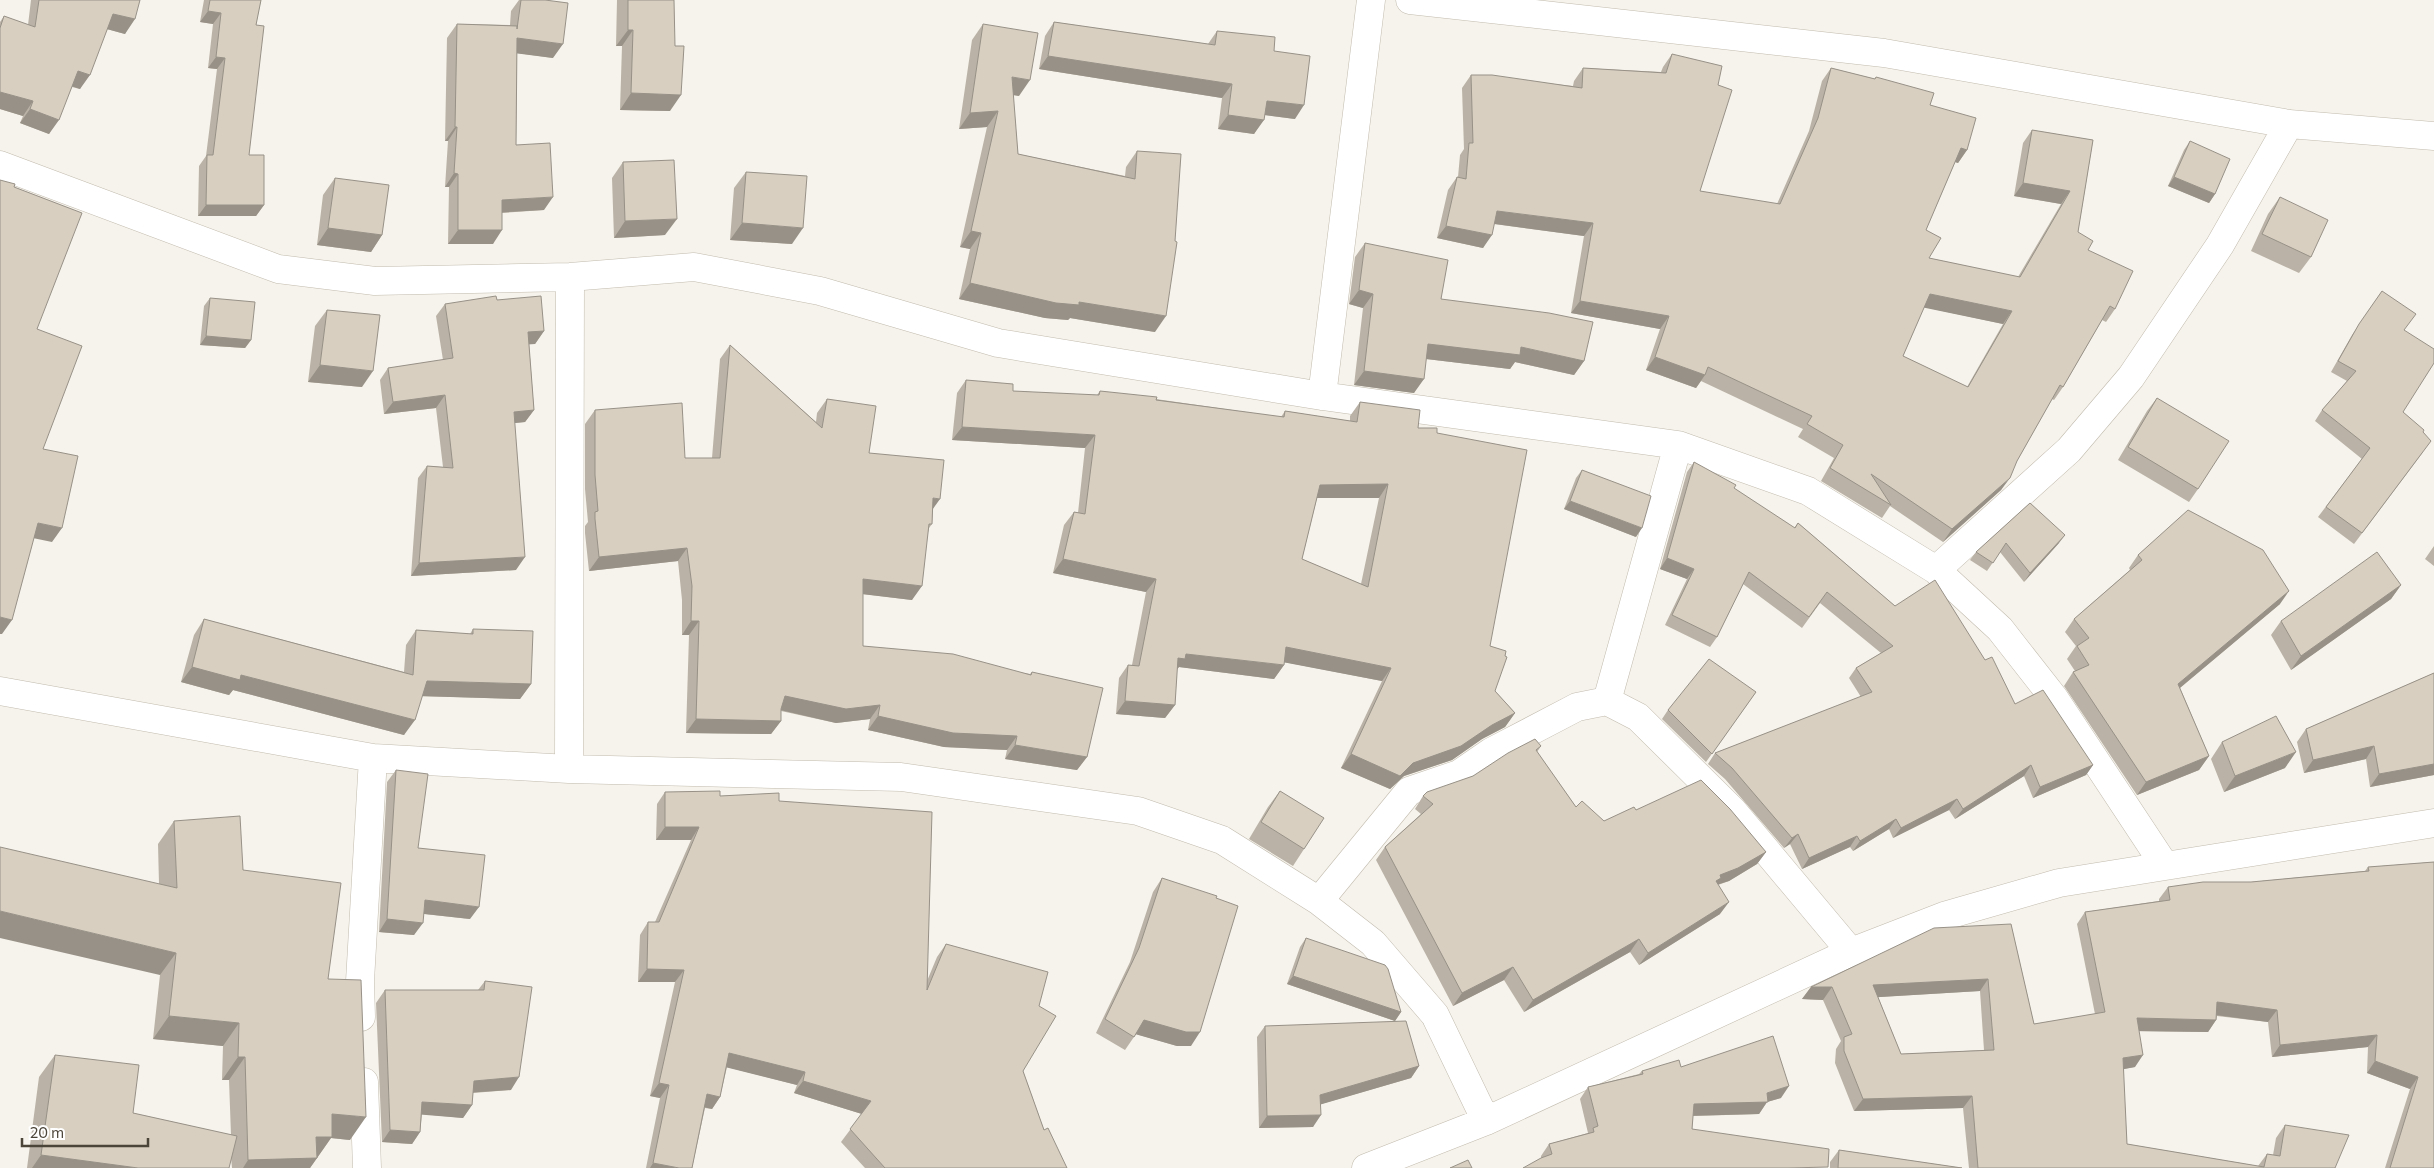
<svg xmlns="http://www.w3.org/2000/svg" width="2434" height="1168" viewBox="0 0 2434 1168" font-family="Commissioner,sans-serif">
<style>
.lines{fill:none;stroke-linecap:round;stroke-linejoin:round}
.minor-casing{stroke:#c2bbae;stroke-width:29}
.minor{stroke:#fff;stroke-width:28}
.wall{fill:#bab2a6;fill-rule:evenodd}
.shaded-wall{fill:#979187}
.building{fill:#d8cfc1;stroke:#979187;fill-rule:evenodd}
</style>
<rect width="100%" height="100%" fill="#f6f3ec"/>
<g class="lines">
<defs>
<path id="minor" d="M 1410,0 L 1884,53 L 2289,124 L 2434,136
M 0,165 L 278,269 L 375,281 L 570,277 L 694,267 L 820,291 L 998,343 L 1322,396 L 1678,445 L 1808,491 L 1936,570 L 2000,629 L 2054,698 L 2165,866
M 1322,396 L 1371,0
M 1936,570 L 2069,450 L 2131,377 L 2220,245 L 2289,124
M 0,691 L 373,758 L 569,769 L 901,777 L 1138,811 L 1222,840 L 1319,901 L 1373,943 L 1435,1015 L 1486,1121
M 1607,701 L 1678,445
M 569,769 L 570,277
M 1319,901 L 1409,791 L 1459,774 L 1491,752 L 1577,707 L 1607,701 L 1638,717 L 1733,811 L 1851,952
M 361,1017 L 360,981 L 373,758
M 364,1082 L 367,1168
M 1366,1168 L 1486,1121 L 1851,952 L 1944,916 L 2059,883 L 2434,823"/>
</defs>
<use href="#minor" class="minor-casing"/>
<use href="#minor" class="minor"/>
</g>
<path class="wall" d="M 31,0 L 140,0 L 125,34 L 107,29 L 80,89 L 72,87 L 49,134 L 20,123 L 23,116 L 0,109 L 0,22 L 4,16 L 28,25 Z
M 204,0 L 261,0 L 256,25 L 249,155 L 264,205 L 256,216 L 198,216 L 199,166 L 206,156 L 217,69 L 208,68 L 213,24 L 200,22 Z
M 519,0 L 545,0 L 553,58 L 517,53 L 516,145 L 544,210 L 502,213 L 493,244 L 448,244 L 449,187 L 445,187 L 448,141 L 445,141 L 447,38 L 457,24 L 510,25 L 511,11 Z
M 617,0 L 674,0 L 670,111 L 620,110 L 622,46 L 616,46 Z
M 1054,22 L 1208,44 L 1217,31 L 1274,51 L 1295,119 L 1265,115 L 1254,134 L 1218,129 L 1222,98 L 1039,69 L 1045,36 Z
M 983,24 L 1019,96 L 1013,95 L 1018,154 L 1125,176 L 1126,167 L 1137,151 L 1155,332 L 1070,318 L 1068,320 L 1045,318 L 959,299 L 970,249 L 960,247 L 987,127 L 959,129 L 972,40 Z
M 1672,54 L 1718,85 L 1700,191 L 1777,204 L 1809,131 L 1822,81 L 1831,68 L 1875,79 L 1876,77 L 1930,105 L 1967,150 L 1958,163 L 1955,162 L 1926,230 L 1929,258 L 2018,277 L 2061,204 L 2014,196 L 2023,143 L 2032,130 L 2093,140 L 2078,232 L 2088,250 L 2115,309 L 2106,322 L 2102,320 L 2063,387 L 2054,400 L 2052,399 L 2017,461 L 2001,490 L 1943,542 L 1890,506 L 1882,518 L 1821,481 L 1834,458 L 1798,437 L 1803,429 L 1701,381 L 1696,388 L 1646,370 L 1660,329 L 1571,313 L 1584,236 L 1494,224 L 1483,248 L 1437,238 L 1448,190 L 1457,177 L 1458,177 L 1460,155 L 1464,149 L 1462,88 L 1471,75 L 1573,86 L 1574,81 L 1583,68 L 1661,72 L 1663,67 ZM 1924,307 L 2003,324 L 1967,387 L 1903,356 Z
M 2190,141 L 2215,194 L 2209,203 L 2168,186 L 2184,150 Z
M 623,162 L 665,235 L 614,238 L 612,178 Z
M 746,172 L 792,244 L 730,240 L 734,188 Z
M 335,178 L 382,235 L 371,252 L 317,245 L 323,195 Z
M 2280,197 L 2311,257 L 2299,273 L 2251,251 L 2268,214 Z
M 1365,243 L 1441,299 L 1584,361 L 1574,375 L 1515,362 L 1510,369 L 1426,359 L 1414,393 L 1354,385 L 1363,308 L 1349,304 L 1355,257 Z
M 2382,291 L 2404,330 L 2403,412 L 2423,432 L 2423,452 L 2354,544 L 2318,517 L 2362,459 L 2315,421 L 2322,410 L 2347,381 L 2331,372 L 2352,335 Z
M 210,298 L 251,340 L 245,348 L 200,345 L 204,306 Z
M 497,300 L 544,331 L 535,344 L 529,344 L 534,410 L 525,422 L 514,423 L 516,570 L 411,576 L 418,478 L 427,466 L 443,467 L 436,408 L 384,414 L 380,380 L 388,368 L 443,360 L 436,316 L 445,304 Z
M 327,310 L 362,387 L 308,382 L 315,326 Z
M 730,345 L 816,422 L 817,413 L 827,399 L 869,453 L 933,509 L 932,524 L 929,528 L 912,600 L 863,594 L 863,646 L 1030,674 L 1032,672 L 1087,757 L 1077,770 L 1005,759 L 1007,750 L 944,747 L 868,730 L 870,719 L 836,723 L 781,711 L 781,721 L 771,734 L 686,733 L 689,635 L 682,635 L 682,600 L 678,561 L 589,571 L 585,533 L 585,526 L 588,522 L 585,489 L 585,424 L 595,410 L 685,458 L 712,458 L 720,359 Z
M 966,380 L 1013,391 L 1097,395 L 1100,391 L 1281,417 L 1285,411 L 1350,421 L 1350,416 L 1360,402 L 1418,428 L 1437,433 L 1490,646 L 1495,691 L 1515,713 L 1505,727 L 1482,739 L 1452,760 L 1404,776 L 1390,789 L 1341,768 L 1382,681 L 1284,662 L 1284,665 L 1274,679 L 1179,667 L 1177,669 L 1175,705 L 1165,718 L 1116,714 L 1119,678 L 1128,665 L 1132,665 L 1146,592 L 1053,573 L 1064,525 L 1074,512 L 1078,513 L 1085,448 L 952,440 L 957,393 ZM 1317,498 L 1379,498 L 1361,584 L 1302,559 Z
M 2157,398 L 2198,489 L 2189,502 L 2118,460 L 2147,411 Z
M 1694,462 L 1794,528 L 1798,523 L 1895,606 L 1985,660 L 2015,704 L 2093,765 L 2086,775 L 2033,798 L 2024,776 L 1955,819 L 1949,810 L 1893,838 L 1889,829 L 1853,851 L 1850,847 L 1802,869 L 1790,844 L 1784,848 L 1725,779 L 1708,764 L 1715,753 L 1861,697 L 1849,678 L 1856,668 L 1881,653 L 1820,603 L 1802,628 L 1743,584 L 1717,637 L 1710,647 L 1665,625 L 1687,579 L 1660,569 L 1687,472 Z
M 1582,470 L 1636,537 L 1564,509 L 1576,478 Z
M 2030,503 L 2059,543 L 2024,582 L 2000,552 L 1987,571 L 1970,560 L 1976,552 Z
M 2434,546 L 2434,566 L 2425,559 Z
M 2138,555 L 2280,604 L 2180,688 L 2209,756 L 2199,770 L 2137,795 L 2064,686 L 2073,672 L 2075,671 L 2067,659 L 2076,646 L 2065,632 L 2074,619 L 2130,570 L 2129,568 Z
M 2401,585 L 2391,599 L 2291,670 L 2271,635 L 2281,621 Z
M 204,619 L 404,672 L 406,645 L 416,630 L 470,634 L 473,629 L 531,684 L 520,699 L 422,696 L 404,735 L 233,690 L 229,695 L 181,682 L 194,635 Z
M 2434,673 L 2434,775 L 2370,787 L 2366,759 L 2304,773 L 2297,742 L 2306,729 Z
M 1756,692 L 1706,762 L 1662,719 L 1668,710 Z
M 2222,742 L 2285,768 L 2224,792 L 2211,759 Z
M 1541,746 L 1537,752 L 1576,807 L 1604,821 L 1636,810 L 1766,852 L 1757,864 L 1729,881 L 1718,885 L 1720,914 L 1639,965 L 1630,952 L 1524,1012 L 1504,980 L 1453,1006 L 1376,860 L 1385,847 L 1421,814 L 1415,809 L 1423,796 L 1473,776 Z
M 396,770 L 418,848 L 470,919 L 424,914 L 414,935 L 379,932 L 387,782 Z
M 1280,791 L 1304,849 L 1293,866 L 1249,839 L 1268,807 Z
M 665,792 L 779,801 L 927,981 L 937,957 L 946,944 L 1039,1006 L 1023,1071 L 1044,1130 L 1067,1168 L 865,1168 L 841,1142 L 862,1114 L 794,1093 L 797,1085 L 727,1067 L 720,1097 L 712,1109 L 705,1108 L 692,1168 L 646,1168 L 660,1098 L 650,1096 L 675,982 L 638,982 L 640,935 L 648,922 L 655,922 L 691,840 L 656,840 L 657,804 Z
M 174,821 L 243,870 L 328,979 L 350,1140 L 331,1138 L 310,1168 L 232,1168 L 231,1157 L 229,1168 L 27,1168 L 39,1077 L 55,1055 L 133,1113 L 231,1135 L 229,1080 L 222,1080 L 223,1046 L 153,1039 L 160,975 L 159,884 L 158,844 Z
M 2434,862 L 2434,1168 L 2385,1168 L 2410,1089 L 2367,1073 L 2368,1047 L 2272,1057 L 2268,1022 L 2217,1016 L 2216,1020 L 2208,1032 L 2139,1031 L 2135,1067 L 2123,1069 L 2127,1144 L 2258,1166 L 2267,1154 L 2273,1155 L 2276,1138 L 2285,1125 L 2335,1168 L 1969,1168 L 1963,1108 L 1854,1111 L 1835,1063 L 1836,1049 L 1841,1041 L 1823,1000 L 1802,999 L 1811,987 L 2011,924 L 2034,1024 L 2095,1014 L 2077,924 L 2085,912 L 2159,901 L 2159,899 L 2168,887 L 2251,882 L 2365,871 L 2368,867 ZM 1980,991 L 1984,1050 L 1901,1054 L 1878,997 Z
M 1162,878 L 1191,1046 L 1177,1046 L 1136,1034 L 1125,1050 L 1096,1033 L 1130,962 L 1153,892 Z
M 1306,938 L 1401,1012 L 1395,1021 L 1287,984 L 1300,947 Z
M 485,981 L 511,1090 L 473,1093 L 472,1105 L 463,1118 L 422,1114 L 420,1132 L 412,1144 L 382,1142 L 376,1003 L 385,990 L 478,990 Z
M 1265,1026 L 1419,1066 L 1411,1078 L 1321,1104 L 1313,1127 L 1259,1128 L 1257,1037 Z
M 1681,1067 L 1781,1098 L 1767,1102 L 1759,1114 L 1693,1116 L 1692,1129 L 1541,1158 L 1541,1156 L 1549,1144 L 1588,1133 L 1580,1099 L 1588,1087 L 1639,1074 L 1642,1071 Z
M 1839,1150 L 1962,1168 L 1830,1168 L 1830,1162 Z"/>
<path class="shaded-wall" d="M 208,11 L 221,13 L 213,24 L 200,22 Z
M 113,14 L 135,19 L 125,34 L 103,28 Z
M 628,30 L 633,30 L 622,46 L 616,46 Z
M 517,38 L 563,44 L 553,58 L 507,52 Z
M 1048,56 L 1232,84 L 1222,98 L 1039,69 Z
M 216,57 L 225,58 L 217,69 L 208,68 Z
M 78,71 L 90,75 L 80,89 L 68,85 Z
M 1012,77 L 1030,80 L 1019,96 L 1000,93 Z
M 0,92 L 33,101 L 23,116 L 0,109 Z
M 631,93 L 681,95 L 670,111 L 620,110 Z
M 1267,101 L 1304,105 L 1295,119 L 1257,114 Z
M 30,109 L 59,120 L 49,134 L 20,123 Z
M 998,111 L 987,127 L 959,129 L 970,113 Z
M 1228,115 L 1264,120 L 1254,134 L 1218,129 Z
M 455,127 L 457,127 L 448,141 L 445,141 Z
M 1961,148 L 1967,150 L 1958,163 L 1952,161 Z
M 454,173 L 458,174 L 449,187 L 445,187 Z
M 2174,177 L 2215,194 L 2209,203 L 2168,186 Z
M 2023,183 L 2070,191 L 2061,204 L 2014,196 Z
M 553,197 L 544,210 L 493,213 L 502,200 Z
M 206,205 L 264,205 L 256,216 L 198,216 Z
M 1497,211 L 1593,223 L 1584,236 L 1488,223 Z
M 677,219 L 665,235 L 614,238 L 625,221 Z
M 742,223 L 803,228 L 792,244 L 730,240 Z
M 1446,226 L 1492,235 L 1483,248 L 1437,238 Z
M 328,228 L 382,235 L 371,252 L 317,245 Z
M 458,230 L 502,230 L 493,244 L 448,244 Z
M 971,231 L 981,233 L 970,249 L 960,247 Z
M 970,283 L 1079,302 L 1166,316 L 1155,332 L 1070,318 L 1068,320 L 1045,318 L 959,299 Z
M 1359,290 L 1373,294 L 1363,308 L 1349,304 Z
M 1930,294 L 2012,311 L 2003,324 L 1921,307 Z
M 1580,301 L 1669,316 L 1660,329 L 1571,313 Z
M 544,331 L 535,344 L 520,345 L 528,332 Z
M 206,336 L 251,340 L 245,348 L 200,345 Z
M 1428,344 L 1521,347 L 1584,361 L 1574,375 L 1515,362 L 1510,369 L 1418,358 Z
M 1655,357 L 1705,375 L 1696,388 L 1646,370 Z
M 320,365 L 373,371 L 362,387 L 308,382 Z
M 1364,371 L 1424,379 L 1414,393 L 1354,385 Z
M 445,395 L 436,408 L 384,414 L 393,402 Z
M 534,410 L 525,422 L 505,424 L 514,412 Z
M 962,427 L 1095,435 L 1085,448 L 952,440 Z
M 2010,478 L 2001,490 L 1943,542 L 1952,529 Z
M 1388,484 L 1379,498 L 1311,498 L 1320,485 Z
M 933,498 L 940,499 L 930,513 Z
M 1570,501 L 1642,528 L 1636,537 L 1564,509 Z
M 38,523 L 62,528 L 52,542 L 28,537 Z
M 2065,535 L 2059,543 L 2024,582 L 2030,573 Z
M 687,548 L 678,561 L 589,571 L 599,557 Z
M 525,557 L 516,570 L 411,576 L 419,563 Z
M 1667,558 L 1694,569 L 1687,579 L 1660,569 Z
M 1063,559 L 1156,579 L 1146,592 L 1053,573 Z
M 863,579 L 922,586 L 912,600 L 853,593 Z
M 2401,585 L 2391,599 L 2291,670 L 2301,656 Z
M 2289,591 L 2280,604 L 2169,697 L 2178,684 Z
M 0,617 L 12,620 L 2,634 L 0,634 Z
M 691,621 L 699,621 L 689,635 L 682,635 Z
M 1286,647 L 1391,668 L 1382,681 L 1277,661 Z
M 1186,654 L 1284,665 L 1274,679 L 1179,667 L 1175,672 L 1178,658 Z
M 192,667 L 241,675 L 415,720 L 404,735 L 233,690 L 229,695 L 181,682 Z
M 427,681 L 531,684 L 520,699 L 416,696 Z
M 785,696 L 880,705 L 870,719 L 836,723 L 776,709 Z
M 1125,701 L 1175,705 L 1165,718 L 1116,714 Z
M 1515,713 L 1505,727 L 1482,739 L 1452,760 L 1404,776 L 1390,789 L 1341,768 L 1351,754 L 1413,763 L 1492,725 Z
M 878,716 L 1017,736 L 1007,750 L 944,747 L 868,730 Z
M 696,719 L 781,721 L 771,734 L 686,733 Z
M 1015,745 L 1087,757 L 1077,770 L 1005,759 Z
M 2374,746 L 2366,759 L 2304,773 L 2313,760 Z
M 2296,752 L 2285,768 L 2224,792 L 2235,776 Z
M 2209,756 L 2199,770 L 2137,795 L 2146,782 Z
M 2434,764 L 2434,775 L 2370,787 L 2379,774 Z
M 2031,765 L 2024,776 L 1955,819 L 1963,809 Z
M 2093,765 L 2086,775 L 2033,798 L 2040,787 Z
M 1957,799 L 1949,810 L 1893,838 L 1901,828 Z
M 1896,819 L 1889,829 L 1853,851 L 1860,841 Z
M 665,827 L 699,827 L 691,840 L 656,840 Z
M 1798,834 L 1790,844 L 1784,848 L 1792,838 Z
M 1857,836 L 1850,847 L 1802,869 L 1809,858 Z
M 1766,852 L 1757,864 L 1729,881 L 1716,885 L 1707,894 L 1720,875 Z
M 425,900 L 479,907 L 470,919 L 416,913 Z
M 1729,902 L 1720,914 L 1639,965 L 1648,953 Z
M 0,911 L 176,953 L 160,975 L 0,938 Z
M 387,919 L 423,923 L 414,935 L 379,932 Z
M 1639,939 L 1630,952 L 1524,1012 L 1533,1000 Z
M 1513,967 L 1504,980 L 1453,1006 L 1462,993 Z
M 647,969 L 684,970 L 675,982 L 638,982 Z
M 1293,976 L 1401,1012 L 1395,1021 L 1287,984 Z
M 1988,979 L 1980,991 L 1864,998 L 1873,985 Z
M 1811,987 L 1832,987 L 1823,1000 L 1802,999 Z
M 2217,1002 L 2277,1010 L 2268,1022 L 2208,1014 Z
M 169,1016 L 239,1023 L 223,1046 L 153,1039 Z
M 2137,1018 L 2216,1020 L 2208,1032 L 2128,1031 Z
M 1144,1020 L 1200,1032 L 1191,1046 L 1177,1046 L 1135,1034 Z
M 2377,1035 L 2368,1047 L 2272,1057 L 2280,1045 Z
M 729,1053 L 805,1072 L 797,1085 L 721,1066 Z
M 2143,1055 L 2135,1067 L 2114,1071 L 2123,1058 Z
M 238,1057 L 245,1057 L 229,1080 L 222,1080 Z
M 2375,1061 L 2418,1077 L 2410,1089 L 2367,1073 Z
M 1419,1066 L 1411,1078 L 1312,1107 L 1320,1095 Z
M 519,1077 L 511,1090 L 465,1093 L 474,1081 Z
M 803,1081 L 871,1101 L 862,1114 L 794,1093 Z
M 659,1083 L 669,1085 L 660,1098 L 650,1096 Z
M 1789,1086 L 1781,1098 L 1767,1102 L 1759,1114 L 1685,1116 L 1694,1104 L 1767,1093 Z
M 707,1094 L 720,1097 L 712,1109 L 699,1106 Z
M 1972,1096 L 1963,1108 L 1854,1111 L 1863,1099 Z
M 422,1102 L 472,1105 L 463,1118 L 414,1114 Z
M 332,1114 L 366,1117 L 350,1140 L 331,1138 L 310,1168 L 243,1168 L 248,1160 Z
M 1321,1115 L 1313,1127 L 1259,1128 L 1267,1116 Z
M 390,1130 L 420,1132 L 412,1144 L 382,1142 Z
M 41,1155 L 132,1167 L 138,1168 L 32,1168 Z
M 653,1163 L 679,1168 L 650,1168 Z"/>
<path class="building" d="M 39,0 L 140,0 L 135,19 L 113,14 L 90,75 L 78,71 L 59,120 L 30,109 L 33,101 L 0,92 L 0,28 L 4,16 L 35,27 Z
M 210,0 L 261,0 L 256,25 L 264,26 L 249,155 L 264,155 L 264,205 L 206,205 L 207,155 L 213,155 L 225,58 L 216,57 L 221,13 L 208,11 Z
M 521,0 L 545,0 L 568,3 L 563,44 L 517,38 L 516,145 L 550,143 L 553,197 L 502,200 L 502,230 L 458,230 L 458,174 L 454,173 L 457,127 L 455,127 L 457,24 L 517,26 L 517,29 Z
M 628,0 L 674,0 L 675,46 L 684,46 L 681,95 L 631,93 L 633,30 L 628,30 Z
M 1054,22 L 1215,45 L 1217,31 L 1275,37 L 1274,51 L 1310,56 L 1304,105 L 1267,101 L 1264,120 L 1228,115 L 1232,84 L 1048,56 Z
M 983,24 L 1038,33 L 1030,80 L 1012,77 L 1018,154 L 1135,179 L 1137,151 L 1181,154 L 1175,241 L 1177,242 L 1166,316 L 1079,302 L 1079,305 L 1056,303 L 970,283 L 981,233 L 971,231 L 998,111 L 970,113 Z
M 1672,54 L 1722,66 L 1718,85 L 1732,90 L 1700,191 L 1780,204 L 1818,118 L 1831,68 L 1875,79 L 1876,77 L 1934,93 L 1930,105 L 1976,118 L 1967,150 L 1961,148 L 1926,230 L 1941,238 L 1929,258 L 2020,277 L 2070,191 L 2023,183 L 2032,130 L 2093,140 L 2078,232 L 2093,241 L 2088,250 L 2133,271 L 2115,309 L 2110,306 L 2063,387 L 2060,385 L 2017,461 L 2010,478 L 1952,529 L 1871,474 L 1891,505 L 1830,468 L 1843,445 L 1807,424 L 1812,416 L 1708,367 L 1705,375 L 1655,357 L 1669,316 L 1580,301 L 1593,223 L 1497,211 L 1492,235 L 1446,226 L 1457,177 L 1466,179 L 1469,143 L 1473,143 L 1471,75 L 1492,75 L 1582,88 L 1583,68 L 1666,73 ZM 1930,294 L 2012,311 L 1968,387 L 1903,356 Z
M 2190,141 L 2230,159 L 2215,194 L 2174,177 Z
M 674,160 L 677,219 L 625,221 L 623,162 Z
M 746,172 L 807,176 L 803,228 L 742,223 Z
M 335,178 L 389,185 L 382,235 L 328,228 Z
M 0,180 L 15,184 L 14,187 L 82,213 L 37,329 L 82,346 L 43,449 L 78,456 L 62,528 L 38,523 L 12,620 L 0,617 Z
M 2280,197 L 2328,220 L 2311,257 L 2262,234 Z
M 1365,243 L 1448,260 L 1441,299 L 1549,313 L 1593,322 L 1584,361 L 1521,347 L 1520,355 L 1428,344 L 1424,379 L 1364,371 L 1373,294 L 1359,290 Z
M 2382,291 L 2416,314 L 2404,330 L 2434,349 L 2434,363 L 2403,412 L 2424,430 L 2423,432 L 2431,441 L 2362,533 L 2326,507 L 2370,448 L 2322,410 L 2356,371 L 2338,361 L 2359,324 Z
M 496,296 L 497,300 L 541,296 L 544,331 L 528,332 L 534,410 L 514,412 L 525,557 L 419,563 L 427,466 L 453,468 L 445,395 L 393,402 L 388,368 L 453,358 L 445,304 Z
M 210,298 L 255,302 L 251,340 L 206,336 Z
M 327,310 L 380,315 L 373,371 L 320,365 Z
M 730,345 L 822,428 L 827,399 L 876,406 L 869,453 L 944,460 L 940,499 L 933,498 L 932,524 L 929,524 L 922,586 L 863,579 L 863,646 L 953,654 L 1031,675 L 1032,672 L 1103,688 L 1087,757 L 1015,745 L 1017,736 L 953,733 L 878,716 L 880,705 L 846,709 L 785,696 L 781,709 L 781,721 L 696,719 L 699,621 L 691,621 L 692,586 L 687,548 L 599,557 L 595,519 L 595,512 L 598,511 L 595,475 L 595,410 L 682,403 L 685,458 L 720,458 Z
M 966,380 L 1013,384 L 1013,391 L 1099,395 L 1100,391 L 1157,397 L 1156,400 L 1284,417 L 1285,411 L 1357,422 L 1360,402 L 1420,410 L 1418,428 L 1437,428 L 1437,433 L 1527,450 L 1490,646 L 1506,651 L 1505,656 L 1507,657 L 1495,691 L 1515,713 L 1492,725 L 1461,746 L 1413,763 L 1400,776 L 1351,754 L 1391,668 L 1286,647 L 1284,665 L 1186,654 L 1185,659 L 1178,658 L 1175,705 L 1125,701 L 1128,665 L 1139,666 L 1156,579 L 1063,559 L 1074,512 L 1085,514 L 1095,435 L 962,427 ZM 1388,484 L 1368,587 L 1302,559 L 1320,485 Z
M 2157,398 L 2229,441 L 2198,489 L 2128,447 Z
M 1694,462 L 1736,485 L 1734,488 L 1795,528 L 1798,523 L 1895,606 L 1935,580 L 1985,660 L 1992,657 L 2015,704 L 2043,690 L 2093,765 L 2040,787 L 2031,765 L 1963,809 L 1957,799 L 1901,828 L 1896,819 L 1860,841 L 1857,836 L 1809,858 L 1798,834 L 1792,838 L 1732,768 L 1715,753 L 1872,692 L 1856,668 L 1893,646 L 1827,592 L 1809,617 L 1749,572 L 1717,637 L 1672,615 L 1694,569 L 1667,558 Z
M 1582,470 L 1651,496 L 1642,528 L 1570,501 Z
M 2030,503 L 2065,535 L 2030,573 L 2006,543 L 1993,563 L 1976,552 Z
M 2188,510 L 2263,550 L 2289,591 L 2178,684 L 2209,756 L 2146,782 L 2073,672 L 2089,665 L 2077,646 L 2089,638 L 2074,619 L 2142,560 L 2138,555 Z
M 2377,552 L 2401,585 L 2301,656 L 2281,621 Z
M 204,619 L 413,675 L 416,630 L 473,634 L 473,629 L 533,631 L 531,684 L 427,681 L 415,720 L 241,675 L 240,680 L 192,667 Z
M 1709,659 L 1756,692 L 1712,754 L 1668,710 Z
M 2434,673 L 2434,764 L 2379,774 L 2374,746 L 2313,760 L 2306,729 Z
M 2276,716 L 2296,752 L 2235,776 L 2222,742 Z
M 1535,739 L 1541,746 L 1536,750 L 1576,807 L 1582,801 L 1604,821 L 1634,807 L 1636,810 L 1701,780 L 1730,809 L 1766,852 L 1738,868 L 1720,875 L 1721,878 L 1716,881 L 1729,902 L 1648,953 L 1639,939 L 1533,1000 L 1513,967 L 1462,993 L 1385,847 L 1433,804 L 1423,796 L 1427,792 L 1473,776 L 1508,753 Z
M 396,770 L 428,774 L 418,848 L 485,855 L 479,907 L 425,900 L 423,923 L 387,919 Z
M 720,791 L 720,796 L 779,793 L 779,801 L 932,812 L 927,990 L 946,944 L 1048,972 L 1039,1006 L 1056,1016 L 1023,1071 L 1044,1130 L 1048,1128 L 1067,1168 L 885,1168 L 850,1129 L 871,1101 L 803,1081 L 805,1072 L 729,1053 L 720,1097 L 707,1094 L 692,1168 L 679,1168 L 653,1163 L 669,1085 L 659,1083 L 684,970 L 647,969 L 648,922 L 659,922 L 699,827 L 665,827 L 665,792 Z
M 1280,791 L 1324,818 L 1304,849 L 1261,822 Z
M 240,816 L 243,870 L 341,883 L 328,979 L 361,980 L 366,1117 L 332,1114 L 332,1137 L 316,1137 L 317,1158 L 248,1160 L 245,1057 L 238,1057 L 239,1023 L 169,1016 L 176,953 L 0,911 L 0,847 L 177,888 L 174,821 Z
M 2434,862 L 2434,1168 L 2390,1168 L 2418,1077 L 2375,1061 L 2377,1035 L 2280,1045 L 2277,1010 L 2217,1002 L 2216,1020 L 2137,1018 L 2143,1055 L 2123,1058 L 2127,1144 L 2264,1167 L 2267,1154 L 2280,1156 L 2285,1125 L 2349,1135 L 2335,1168 L 1978,1168 L 1972,1096 L 1863,1099 L 1844,1051 L 1844,1037 L 1852,1034 L 1832,987 L 1811,987 L 1934,928 L 2011,924 L 2034,1024 L 2105,1012 L 2085,912 L 2170,900 L 2168,887 L 2203,882 L 2251,882 L 2369,871 L 2368,867 ZM 1988,979 L 1994,1050 L 1901,1054 L 1873,985 Z
M 1162,878 L 1217,896 L 1216,898 L 1238,906 L 1200,1032 L 1186,1032 L 1144,1020 L 1134,1037 L 1105,1019 L 1139,948 Z
M 1306,938 L 1385,965 L 1388,969 L 1401,1012 L 1293,976 Z
M 485,981 L 532,987 L 519,1077 L 474,1081 L 472,1105 L 422,1102 L 420,1132 L 390,1130 L 385,990 L 484,990 Z
M 1406,1021 L 1419,1066 L 1320,1095 L 1321,1115 L 1267,1116 L 1265,1026 Z
M 1773,1036 L 1789,1086 L 1767,1093 L 1768,1102 L 1694,1104 L 1692,1129 L 1829,1149 L 1828,1167 L 1788,1168 L 1523,1168 L 1541,1158 L 1552,1154 L 1549,1144 L 1594,1132 L 1593,1128 L 1598,1126 L 1588,1087 L 1643,1074 L 1642,1071 L 1679,1060 L 1681,1067 Z
M 55,1055 L 139,1065 L 133,1113 L 237,1136 L 229,1168 L 138,1168 L 41,1155 Z
M 1839,1150 L 1962,1168 L 1838,1168 Z
M 1468,1160 L 1472,1168 L 1450,1168 Z"/>
<path d="M22 1138v8h126v-8" fill="none" stroke="#4b4439" stroke-width="2.5"/>
<text x="30" y="1138" font-size="15" fill="#4b4439" stroke="#ffffff" stroke-width="4" paint-order="stroke">20 m</text>
</svg>
